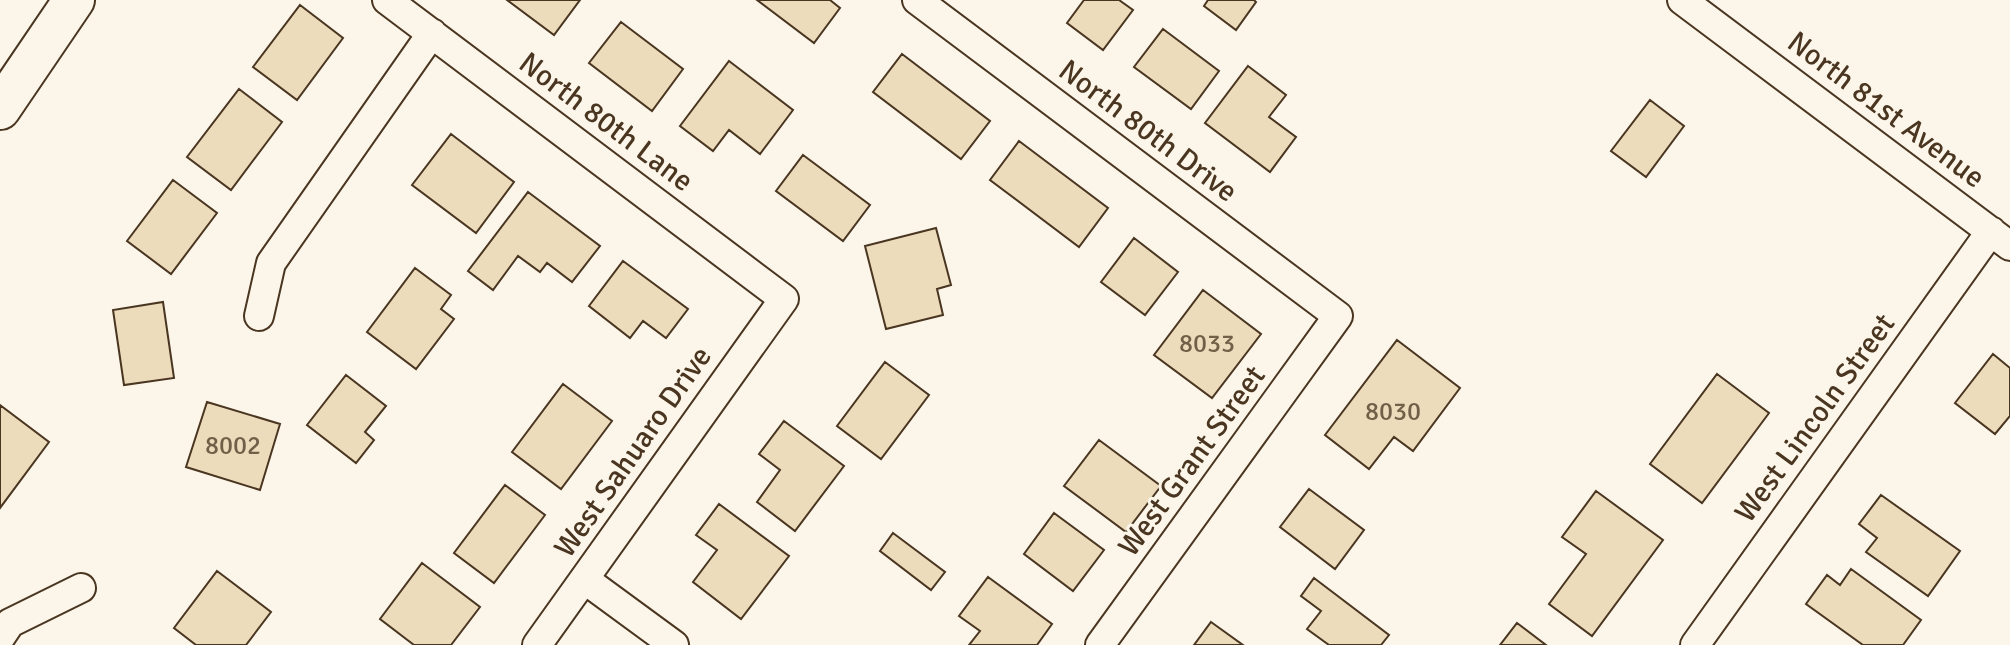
<svg xmlns="http://www.w3.org/2000/svg" width="2010" height="645" viewBox="0 0 2010 645" font-family="Signika,sans-serif">
<style>
.building{fill:#ecdcbc;stroke:#4a3520;stroke-width:2}
.lines{fill:none;stroke-linecap:round;stroke-linejoin:round}
.minor-casing{stroke:#4a3520;stroke-width:32}
.secondary-casing{stroke:#4a3520;stroke-width:44}
.minor{stroke:#fbf6e9;stroke-width:28}
.secondary{stroke:#fbf6e9;stroke-width:40}
.labels{text-anchor:middle;dominant-baseline:central;stroke-width:6;stroke-linejoin:round;paint-order:stroke}
.number-label{font-size:26px;fill:#725f47}
.street-label{font-size:30px;fill:#4a3520;stroke:#fbf6e9}
</style>
<rect width="100%" height="100%" fill="#fbf6e9"/>
<path class="building" d="M 507,0 L 580,0 L 554,35 Z
M 757,0 L 830,0 L 840,8 L 814,43 Z
M 1084,0 L 1119,0 L 1133,10 L 1103,50 L 1067,23 Z
M 1208,0 L 1254,0 L 1256,2 L 1236,30 L 1204,6 Z
M 300,5 L 343,38 L 297,100 L 253,67 Z
M 621,22 L 683,69 L 652,111 L 589,63 Z
M 1163,29 L 1219,71 L 1191,109 L 1134,67 Z
M 902,54 L 990,121 L 961,159 L 873,92 Z
M 729,61 L 793,110 L 760,154 L 729,130 L 713,151 L 680,126 Z
M 1248,66 L 1286,95 L 1269,117 L 1296,137 L 1270,172 L 1205,123 Z
M 239,89 L 282,122 L 231,190 L 187,157 Z
M 1650,100 L 1684,126 L 1646,177 L 1611,151 Z
M 451,134 L 514,182 L 476,233 L 412,185 Z
M 1019,141 L 1108,208 L 1079,247 L 990,180 Z
M 803,155 L 870,205 L 843,241 L 776,191 Z
M 173,180 L 217,213 L 171,274 L 127,241 Z
M 528,192 L 600,246 L 572,282 L 547,263 L 540,272 L 518,256 L 493,290 L 468,271 Z
M 936,228 L 951,285 L 937,289 L 943,315 L 886,329 L 865,246 Z
M 1134,238 L 1178,272 L 1145,315 L 1101,282 Z
M 623,261 L 688,309 L 666,338 L 643,321 L 630,338 L 589,306 Z
M 415,268 L 451,295 L 441,309 L 454,319 L 416,369 L 367,332 Z
M 1203,290 L 1261,334 L 1212,398 L 1154,355 Z
M 163,302 L 174,378 L 124,385 L 113,310 Z
M 1397,340 L 1460,388 L 1413,451 L 1394,437 L 1369,469 L 1325,435 Z
M 1993,354 L 2010,368 L 2010,416 L 1995,434 L 1955,403 Z
M 885,362 L 929,395 L 881,459 L 837,426 Z
M 1717,374 L 1769,413 L 1702,503 L 1650,464 Z
M 346,375 L 386,406 L 365,432 L 374,440 L 356,463 L 307,425 Z
M 563,384 L 612,421 L 561,489 L 512,452 Z
M 207,402 L 280,424 L 260,490 L 186,467 Z
M 0,405 L 49,442 L 0,508 Z
M 784,421 L 844,466 L 795,531 L 757,502 L 780,470 L 759,454 Z
M 1099,440 L 1161,486 L 1126,532 L 1064,486 Z
M 505,485 L 545,515 L 494,583 L 454,553 Z
M 1309,489 L 1364,530 L 1335,569 L 1280,527 Z
M 1596,491 L 1663,540 L 1592,636 L 1549,604 L 1586,554 L 1562,537 Z
M 1881,495 L 1960,551 L 1928,596 L 1866,552 L 1877,538 L 1859,524 Z
M 719,504 L 789,556 L 741,619 L 693,582 L 717,550 L 696,535 Z
M 1054,513 L 1104,550 L 1073,591 L 1024,554 Z
M 893,533 L 945,572 L 931,590 L 880,551 Z
M 422,563 L 480,607 L 451,645 L 414,645 L 380,619 Z
M 1851,569 L 1921,620 L 1903,645 L 1863,645 L 1806,604 L 1827,575 L 1840,585 Z
M 217,571 L 271,612 L 246,645 L 196,645 L 174,628 Z
M 988,577 L 1052,624 L 1037,645 L 969,645 L 980,631 L 959,616 Z
M 1314,578 L 1389,635 L 1381,645 L 1329,645 L 1307,629 L 1321,611 L 1301,596 Z
M 1211,622 L 1243,645 L 1194,645 Z
M 1517,623 L 1546,645 L 1500,645 Z"/>
<g class="lines">
<defs>
<path id="minor" d="M 387,0 L 784,299 L 537,645
M 917,0 L 1338,316 L 1100,645
M 1682,0 L 2010,246
M 259,316 L 271,263 L 432,33
M 584,579 L 674,645
M 0,638 L 10,623 L 81,588
M 1695,645 L 1991,231"/>
<path id="secondary" d="M 0,109 L 74,0"/>
</defs>
<use href="#minor" class="minor-casing"/>
<use href="#secondary" class="secondary-casing"/>
<use href="#minor" class="minor"/>
<use href="#secondary" class="secondary"/>
</g>
<g class="labels">
<g class="number-label">
<text x="1207" y="344">8033</text>
<text x="1393" y="412">8030</text>
<text x="233" y="446">8002</text>
</g>
<g class="street-label">
<text transform="translate(1886 110) rotate(37)">North 81st Avenue</text>
<text transform="translate(606 122) rotate(37)">North 80th Lane</text>
<text transform="translate(1148 131) rotate(37)">North 80th Drive</text>
<text transform="translate(1815 418) rotate(-54)">West Lincoln Street</text>
<text transform="translate(633 452) rotate(-55)">West Sahuaro Drive</text>
<text transform="translate(1192 461) rotate(-54)">West Grant Street</text>
</g>
</g>
</svg>
